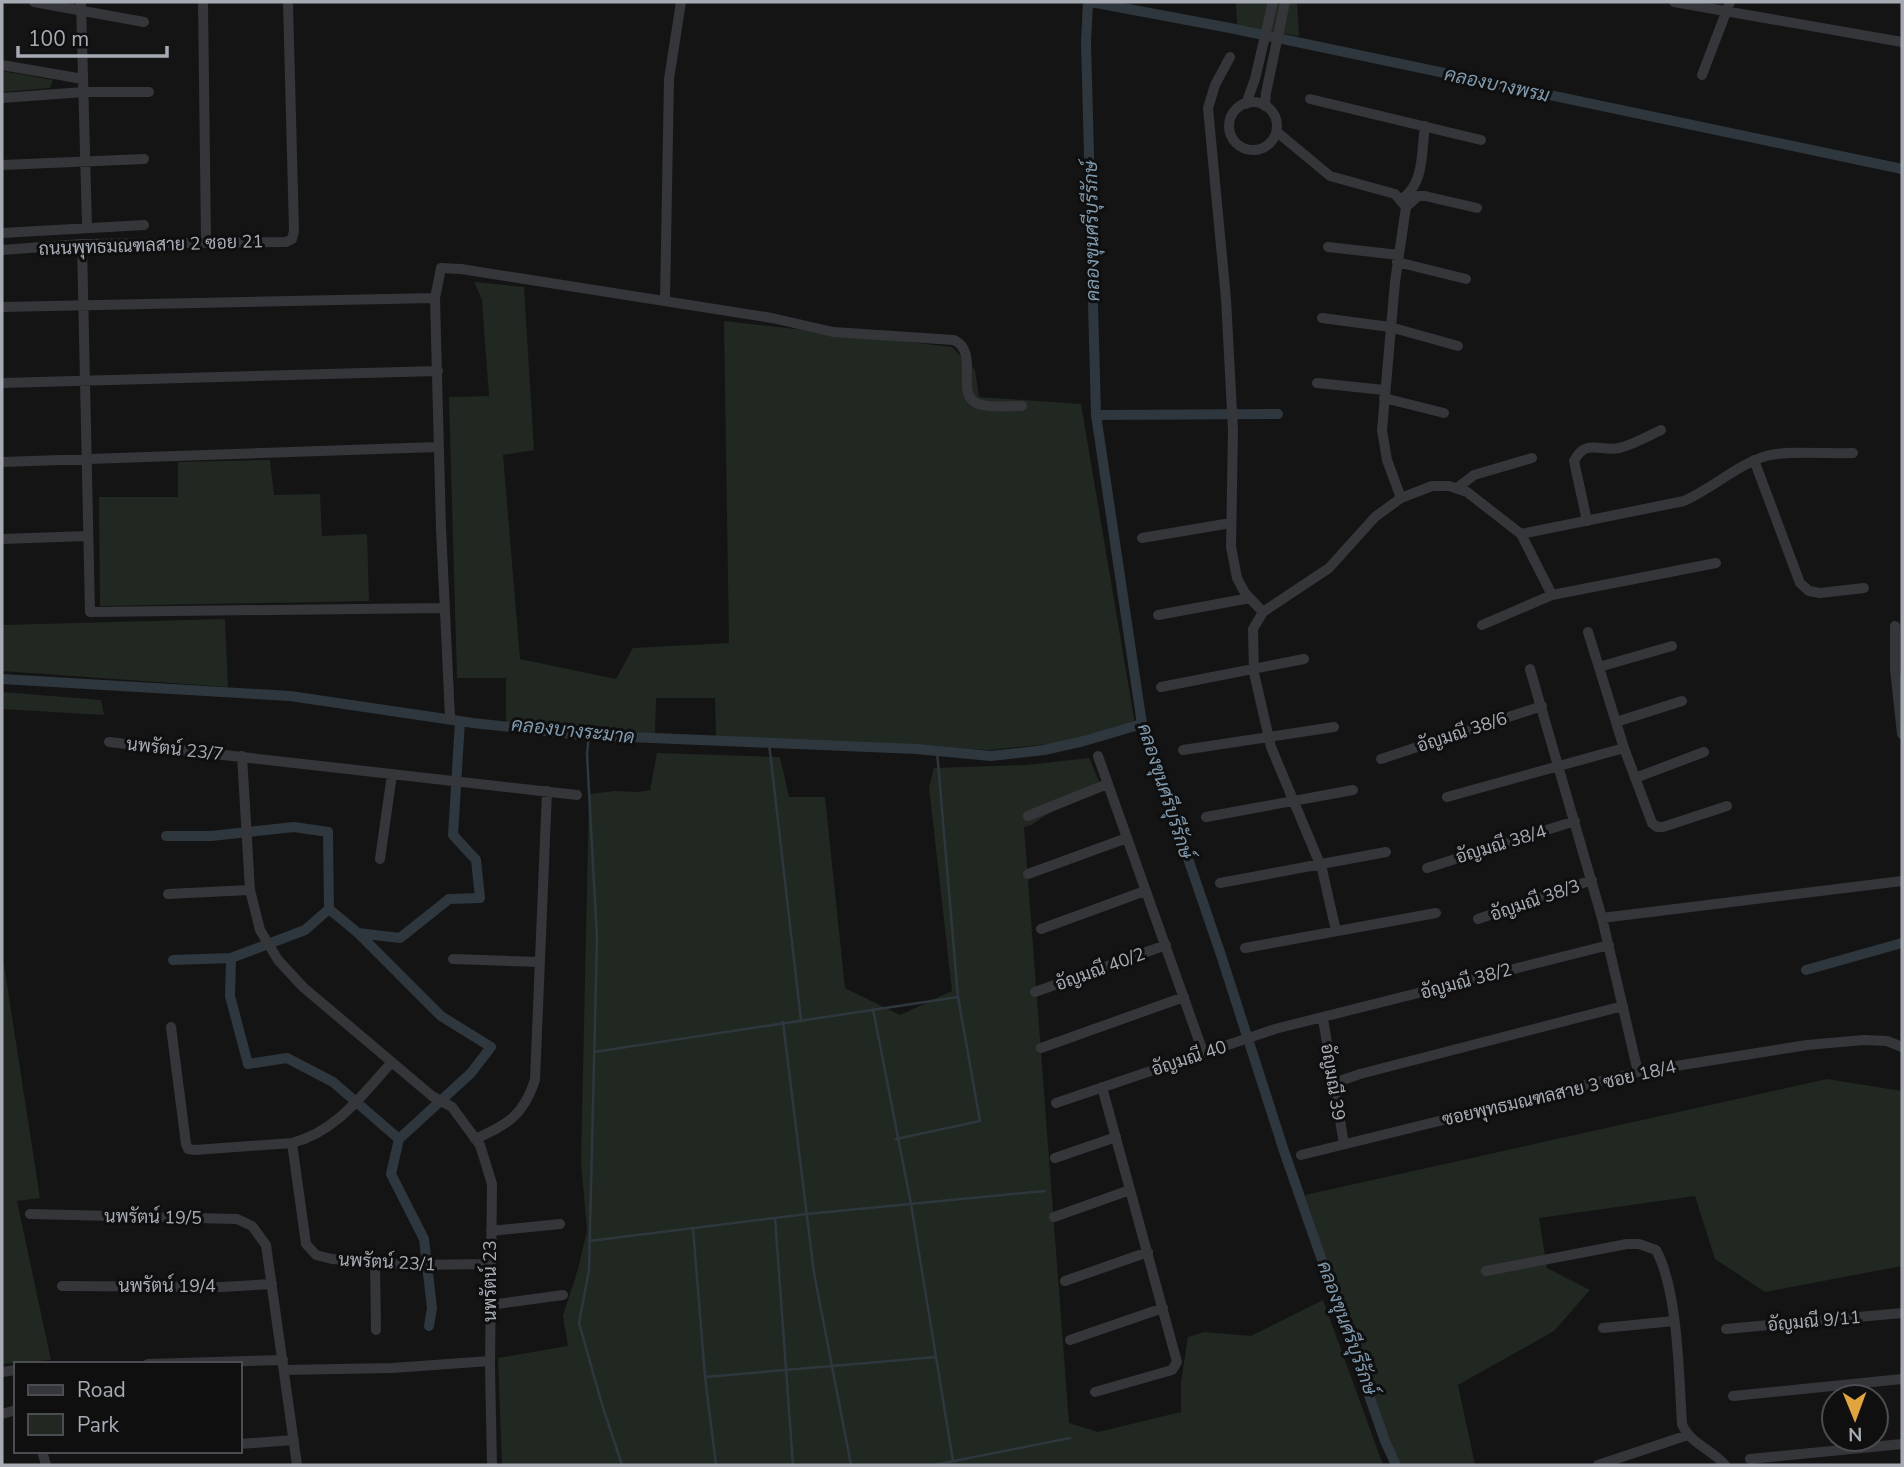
<svg xmlns="http://www.w3.org/2000/svg" width="1904" height="1467" viewBox="0 0 1904 1467" font-family="'Nunito Sans',Sarabun,sans-serif">
<style>
.green{fill:#202821}
.lines{fill:none;stroke-linecap:round;stroke-linejoin:round}
.stream{stroke:#2e373d;stroke-width:2.5}
.canal{stroke:#2e373d;stroke-width:10}
.minor{stroke:#35363a;stroke-width:10}
.labels{text-anchor:middle;dominant-baseline:central;stroke-width:6;stroke-linejoin:round;paint-order:stroke}
.street-label{font-size:18px;fill:#a6abb4;stroke:#0f0f10}
.water-label{font-size:19px;font-style:italic;fill:#809aad;stroke:#0f0f10}
</style>
<rect width="100%" height="100%" fill="#141415"/>
<path class="green" d="M 1236,2 L 1297,2 L 1299,36 L 1237,26 Z
M 2,71 L 53,80 L 50,88 L 2,92 Z
M 474,282 L 524,287 L 534,450 L 503,455 L 520,659 L 616,679 L 633,648 L 729,643 L 724,321 L 952,347 L 975,370 L 979,397 L 1081,404 L 1136,730 L 1058,743 L 990,750 L 716,737 L 715,698 L 656,698 L 655,734 L 506,723 L 506,678 L 457,678 L 449,397 L 489,396 L 482,300 Z
M 270,460 L 274,495 L 320,494 L 322,536 L 367,534 L 369,601 L 100,606 L 99,497 L 178,497 L 178,462 Z
M 225,619 L 228,687 L 2,671 L 2,625 Z
M 2,692 L 101,700 L 104,715 L 2,709 Z
M 657,753 L 780,757 L 789,797 L 825,797 L 845,988 L 900,1015 L 952,991 L 929,787 L 934,768 L 1026,765 L 1089,758 L 1099,781 L 1031,825 L 1024,827 L 1069,1423 L 1098,1432 L 1181,1412 L 1181,1382 L 1188,1337 L 1204,1332 L 1251,1336 L 1323,1300 L 1383,1465 L 502,1465 L 498,1358 L 568,1346 L 563,1316 L 578,1269 L 587,1231 L 581,1163 L 589,794 L 615,791 L 639,792 L 650,790 Z
M 2,952 L 40,1198 L 17,1201 L 51,1360 L 2,1364 Z
M 1827,1079 L 1902,1091 L 1902,1266 L 1765,1292 L 1715,1259 L 1695,1196 L 1539,1218 L 1547,1268 L 1590,1290 L 1554,1331 L 1458,1385 L 1475,1465 L 1396,1465 L 1305,1195 Z"/>
<g class="lines">
<path class="stream" d="M 589,735 L 587,754 L 597,938 L 589,1270 L 579,1323 L 603,1408 L 622,1465
M 769,743 L 801,1020
M 873,1009 L 911,1204 L 953,1461
M 783,1022 L 814,1273 L 851,1465
M 594,1052 L 958,997
M 896,1139 L 980,1121 L 958,997 L 937,751
M 775,1218 L 793,1465
M 693,1228 L 705,1377 L 936,1357
M 589,1241 L 807,1214 L 1045,1191
M 705,1377 L 716,1465
M 934,1465 L 1070,1438"/>
<path class="canal" d="M 1088,2 L 1086,43 L 1096,415 L 1142,724 L 1221,955 L 1284,1151 L 1385,1441 L 1396,1465
M 1091,2 L 1230,28 L 1902,169
M 1096,415 L 1278,414
M 2,679 L 290,696 L 473,723 L 582,735 L 916,749 L 991,756 L 1044,750 L 1084,741 L 1142,724
M 166,836 L 211,836 L 294,827 L 328,832 L 329,909 L 358,933 L 400,938 L 449,899 L 480,898 L 476,860 L 453,835 L 460,721
M 358,933 L 441,1016 L 491,1047 L 471,1073 L 399,1139 L 391,1174 L 424,1239 L 432,1308 L 429,1326
M 231,958 L 305,930 L 329,909
M 173,960 L 231,958 L 230,996 L 248,1064 L 287,1058 L 333,1082 L 399,1139
M 1806,970 L 1902,943"/>
<path class="minor" d="M 34,2 L 144,22
M 81,2 L 87,227
M 203,2 L 206,241
M 1674,2 L 1902,42
M 1230,57 L 1215,85 L 1208,108 L 1226,299 L 1233,430 L 1231,547 L 1237,578 L 1245,593 L 1263,612
M 2,65 L 83,79
M 1702,75 L 1730,2
M 2,98 L 84,92 L 149,92
M 1310,99 L 1481,140
M1229 126a24 24 0 1 1 48 0a24 24 0 1 1-48 0Z
M 1246,104 L 1255,79 L 1273,2
M 1265,106 L 1266,93 L 1285,2
M 1277,132 L 1330,176 L 1395,194 L 1406,207 L 1395,282 L 1382,430 L 1387,460 L 1401,498
M 2,165 L 144,159
M 1402,199 C 1425,182 1421,153 1425,126
M 1406,207 L 1418,196 L 1425,196 L 1477,208
M 2,233 L 144,225
M 82,244 L 90,612 L 444,608
M 1328,247 L 1399,255
M 2,250 L 82,244 L 286,242 L 292,239 L 294,231 L 288,2
M 1397,262 L 1466,279
M 435,298 L 441,528 L 450,717
M 665,301 L 669,79 L 681,2
M 2,307 L 435,298 L 441,268 L 461,269 L 772,318 L 833,332 L 954,340 C 982,353 951,399 982,405 C 994,408 1010,406 1022,406
M 1322,318 L 1390,327 L 1458,346
M 2,383 L 438,371
M 1317,383 L 1384,390
M 1384,398 L 1444,413
M 1754,460 L 1800,583 L 1809,591 L 1820,593 L 1864,588
M 2,462 L 438,447
M 1457,488 L 1474,475 L 1532,458
M 1587,521 L 1574,461 C 1586,438 1600,452 1619,448 C 1633,445 1648,436 1661,430
M 1521,534 L 1684,501 C 1713,488 1737,465 1766,456 C 1784,450 1832,454 1853,453
M 1142,538 L 1231,523
M 2,539 L 88,536
M 1158,615 L 1250,598
M 1482,625 L 1552,595 L 1716,563
M 1895,626 L 1895,669 L 1902,734
M 1588,632 L 1624,748 L 1652,823 L 1657,827 L 1663,827 L 1727,806
M 1599,667 L 1672,646
M 1530,669 L 1602,918 L 1638,1072
M 1161,687 L 1304,659
M 1616,722 L 1682,701
M 109,742 L 577,795
M 1183,750 L 1334,727
M 242,756 L 250,890 L 260,930 L 278,960 L 303,987 L 432,1096 L 452,1107 L 480,1145 L 492,1184 L 490,1368 L 492,1465
M 1098,756 L 1203,1052
M 1381,759 L 1542,706
M 1635,778 L 1704,752
M 1447,797 L 1624,748
M 1028,816 L 1107,784
M 1206,817 L 1353,790
M 380,859 L 392,774
M 1427,868 L 1575,821
M 1028,874 L 1127,838
M 1220,883 L 1386,852
M 168,894 L 250,890
M 1602,918 L 1902,881
M 1478,919 L 1592,880
M 1041,929 L 1145,891
M 1336,931 L 1322,869 L 1271,747 L 1254,673 L 1253,629 L 1263,612 L 1329,568 L 1375,517 L 1401,498 L 1432,486 L 1449,486 L 1467,492 L 1521,534 L 1552,595
M 1245,948 L 1436,913
M 453,959 L 540,962
M 1035,992 L 1166,945
M 1323,1019 L 1344,1144
M 171,1027 L 186,1144 L 188,1149 L 195,1150 L 292,1143 C 337,1131 362,1095 392,1062
M 1041,1048 L 1184,997
M 1334,1083 L 1360,1074 L 1623,1006
M 1056,1103 L 1275,1029 L 1609,945
M 475,1139 C 508,1124 523,1116 535,1080 L 547,791
M 292,1143 L 306,1244 L 316,1255 L 332,1259 L 413,1265 L 490,1264
M 1301,1155 L 1638,1072 L 1807,1045 L 1864,1040 L 1887,1041 L 1902,1047
M 1055,1158 L 1116,1137
M 30,1214 L 237,1219 L 252,1226 L 266,1245 L 297,1465
M 1054,1217 L 1130,1190
M 491,1231 L 560,1224
M 375,1262 L 376,1330
M 1486,1271 L 1627,1244 L 1639,1244 L 1656,1250 C 1678,1290 1679,1376 1682,1424 C 1690,1444 1712,1449 1725,1465
M 1065,1281 L 1148,1252
M 62,1286 L 222,1287 L 272,1284
M 490,1305 L 563,1295
M 1603,1328 L 1674,1321
M 1726,1329 L 1902,1313
M 1070,1340 L 1163,1308
M 148,1364 L 283,1360
M 284,1370 L 392,1368 L 490,1361
M 2,1372 L 16,1370
M 1095,1392 L 1172,1370 L 1177,1362 L 1102,1087
M 1733,1396 L 1902,1379
M 2,1414 L 16,1410
M 240,1444 L 294,1440
M 42,1451 L 46,1465
M 1750,1459 L 1902,1444
M 1598,1465 L 1688,1435"/>
</g>
<g class="labels">
<g class="street-label">
<text transform="translate(151 245) rotate(-2)">ถนนพุทธมณฑลสาย 2 ซอย 21</text>
<text transform="translate(1462 732) rotate(-18)">อัญมณี 38/6</text>
<text transform="translate(175 749) rotate(6)">นพรัตน์ 23/7</text>
<text transform="translate(1501 844) rotate(-17)">อัญมณี 38/4</text>
<text transform="translate(1535 900) rotate(-19)">อัญมณี 38/3</text>
<text transform="translate(1100 969) rotate(-20)">อัญมณี 40/2</text>
<text transform="translate(1466 981) rotate(-15)">อัญมณี 38/2</text>
<text transform="translate(1189 1058) rotate(-18)">อัญมณี 40</text>
<text transform="translate(1333 1082) rotate(81)">อัญมณี 39</text>
<text transform="translate(1559 1093) rotate(-13)">ซอยพุทธมณฑลสาย 3 ซอย 18/4</text>
<text transform="translate(153 1217) rotate(1)">นพรัตน์ 19/5</text>
<text transform="translate(387 1262) rotate(3)">นพรัตน์ 23/1</text>
<text transform="translate(490 1281) rotate(-90)">นพรัตน์ 23</text>
<text x="167" y="1286">นพรัตน์ 19/4</text>
<text transform="translate(1814 1321) rotate(-5)">อัญมณี 9/11</text>
</g>
<g class="water-label">
<text transform="translate(1497 85) rotate(12)">คลองบางพรม</text>
<text transform="translate(1092 231) rotate(-91)">คลองขุนศรีบุรีรักษ์</text>
<text transform="translate(573 731) rotate(6)">คลองบางระมาด</text>
<text transform="translate(1165 791) rotate(72)">คลองขุนศรีบุรีรักษ์</text>
<text transform="translate(1347 1328) rotate(70)">คลองขุนศรีบุรีรักษ์</text>
</g>
</g>
<rect width="1904" height="1467" fill="none" stroke="#a6abb4" stroke-width="7"/>
<rect x="14" y="1362" width="228" height="91" fill="#0f0f10" stroke="#4b4d52" stroke-width="2"/>
<rect x="28" y="1385" width="35" height="10" fill="#35363a" stroke="#4b4d52" stroke-width="2"/>
<text x="77" y="1397" font-size="21" fill="#a6abb4">Road</text>
<rect x="28" y="1414" width="35" height="21" fill="#202821" stroke="#4b4d52" stroke-width="2"/>
<text x="77" y="1432" font-size="21" fill="#a6abb4">Park</text>
<g transform="translate(1855 1418) rotate(179)"><circle r="33" fill="#0f0f10" stroke="#4b4d52" stroke-width="2"/>
<path d="M0-5L12 26L0 18L-12 26Z" fill="#e2a43f"/>
<text y="-10" font-size="19" font-weight="bold" text-anchor="middle" fill="#a6abb4">N</text>
</g>
<path d="M18 46v10h149v-10" fill="none" stroke="#a6abb4" stroke-width="3.5"/>
<text x="28" y="46" font-size="21" fill="#a6abb4" stroke="#0f0f10" stroke-width="5" paint-order="stroke">100 m</text>
</svg>
